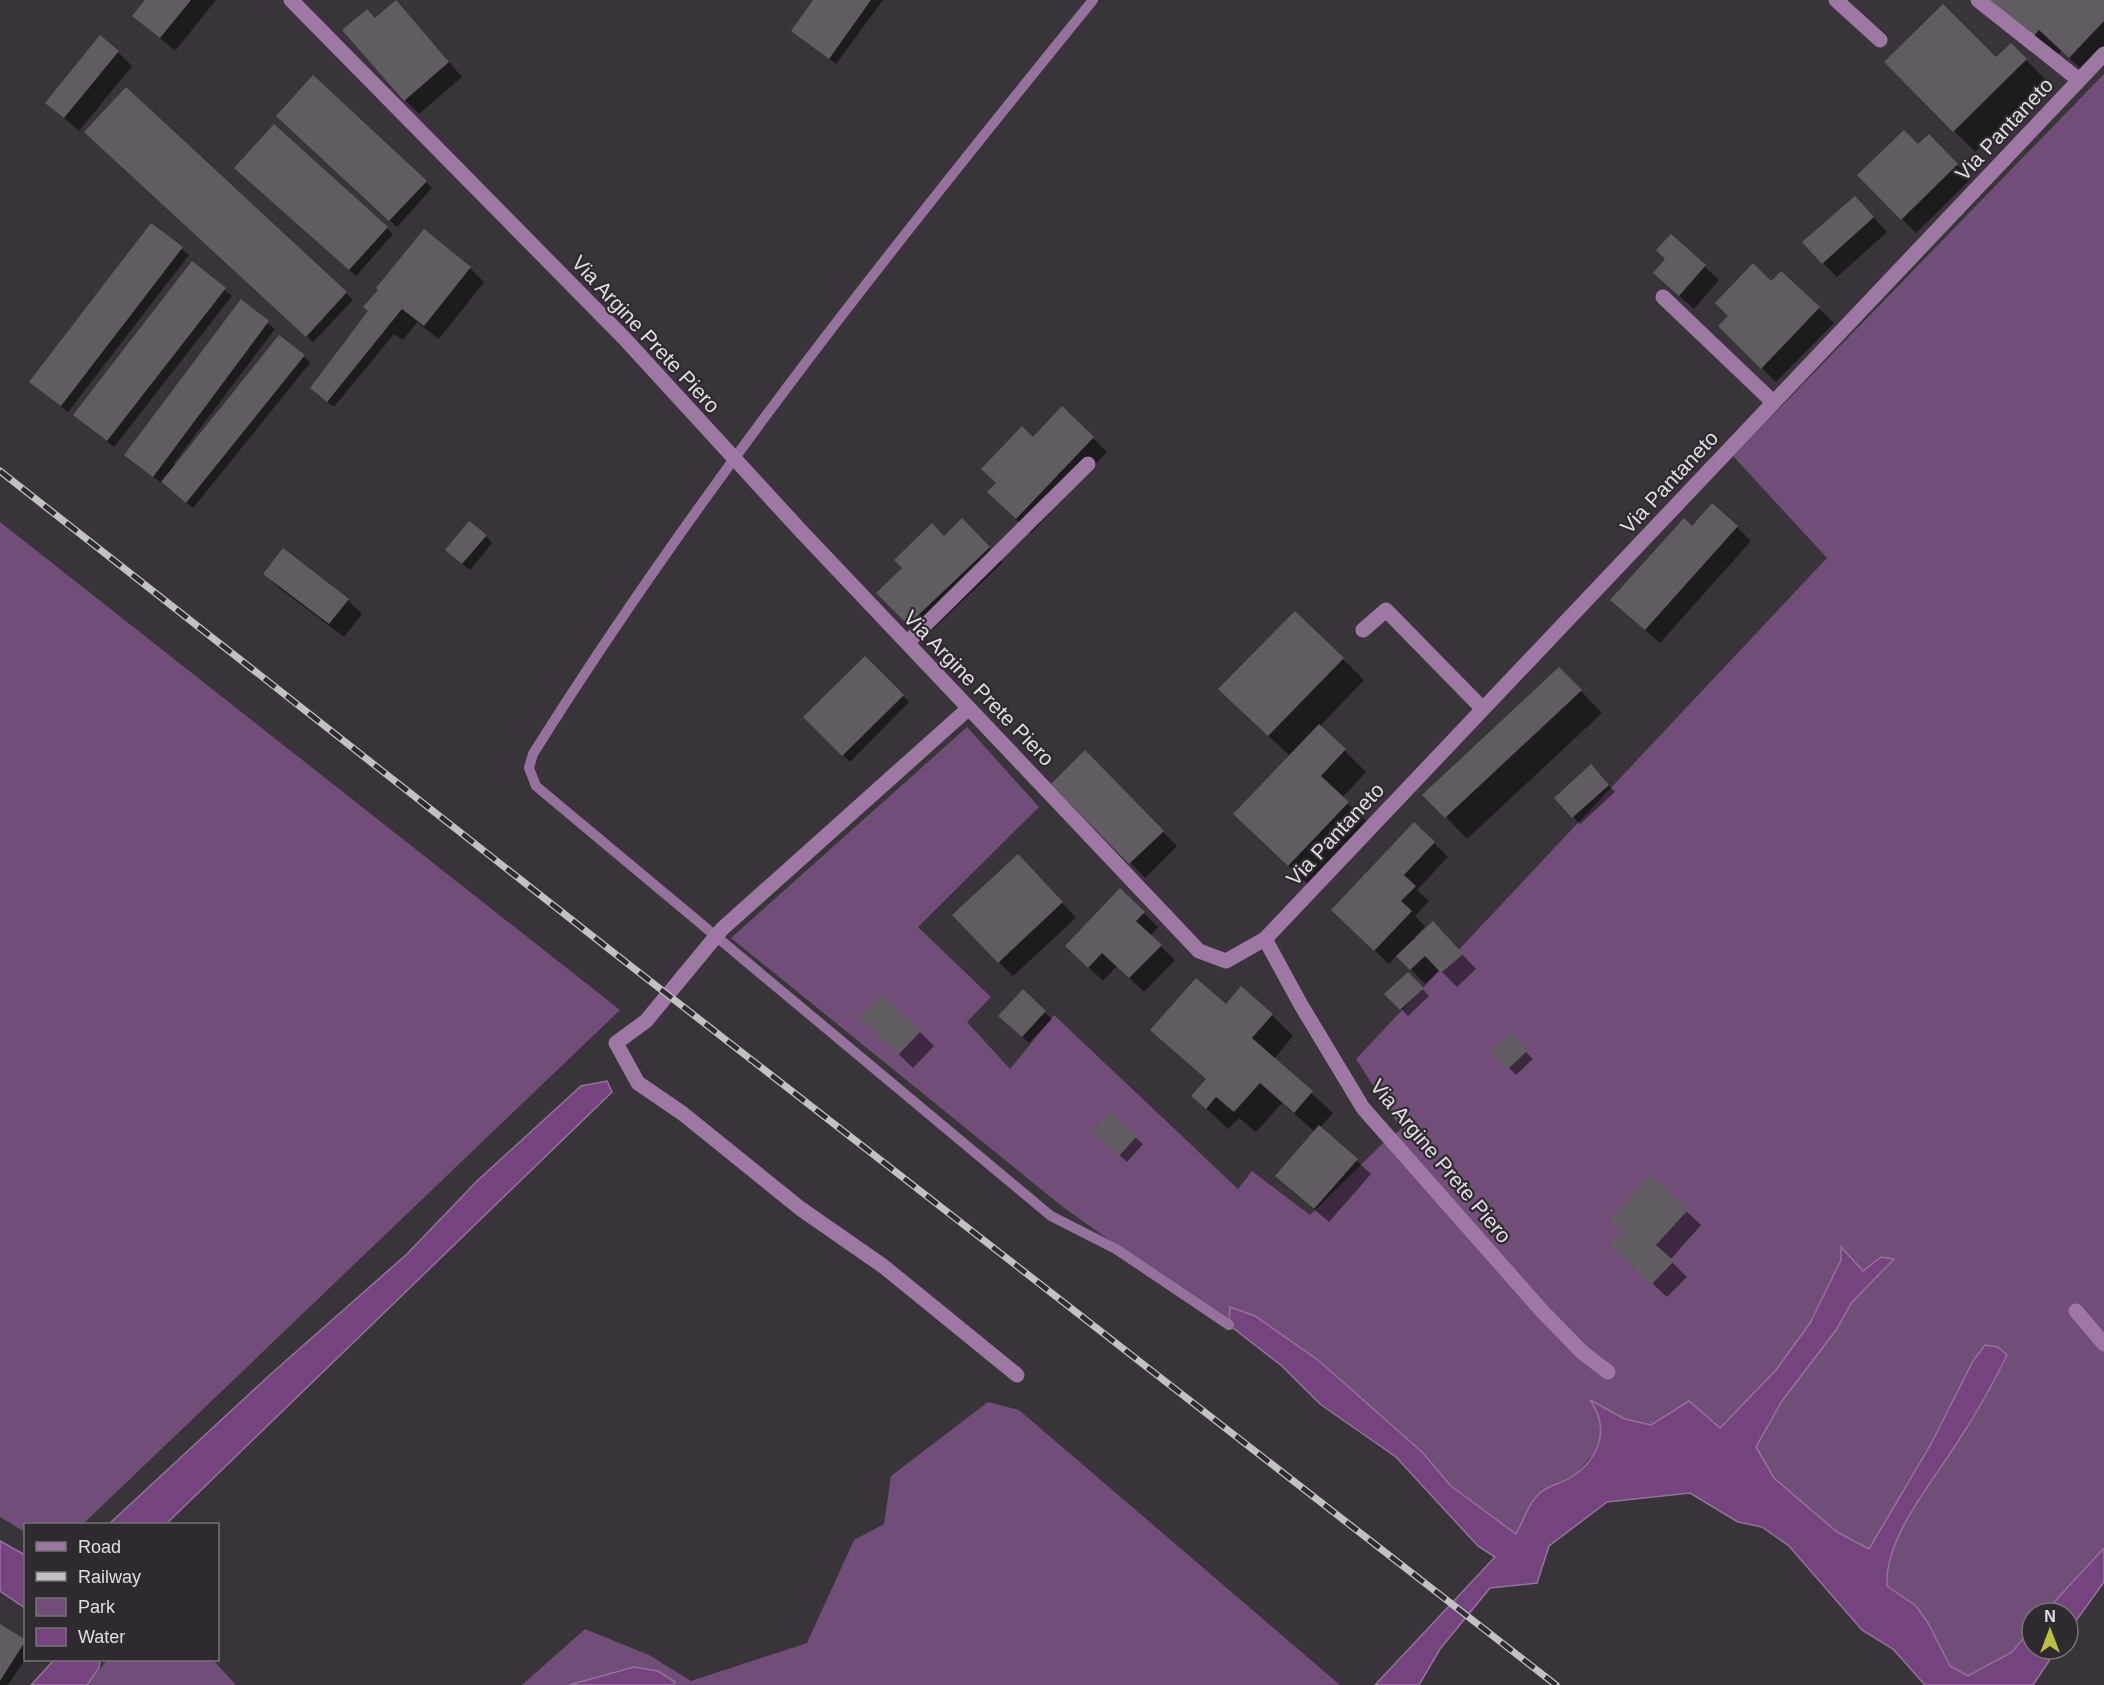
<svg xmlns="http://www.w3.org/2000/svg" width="2104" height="1685" viewBox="0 0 2104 1685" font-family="Arial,sans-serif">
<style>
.green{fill:#714e77}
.water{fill:#75447e;stroke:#95729c;stroke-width:1.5}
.shadow{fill:#0007}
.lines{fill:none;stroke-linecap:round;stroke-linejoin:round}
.stream{stroke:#95729c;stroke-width:10}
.building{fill:#615c62}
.minor{stroke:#9c78a3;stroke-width:15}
.rail-casing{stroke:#c4c1c5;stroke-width:7}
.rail{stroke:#2e2a2f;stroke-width:4.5;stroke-dasharray:14;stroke-linecap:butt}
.labels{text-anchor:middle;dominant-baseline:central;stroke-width:4.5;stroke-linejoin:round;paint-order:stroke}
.street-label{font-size:21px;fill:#e1dee2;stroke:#2e2a2f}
</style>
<rect width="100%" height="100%" fill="#383439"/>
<path class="green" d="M 2104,74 L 2104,1550 L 2044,1613 L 2032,1613 L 2032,1628 L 2012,1652 L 1969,1676 L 1950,1667 L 1928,1623 L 1916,1607 L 1887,1586 C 1884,1538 1932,1483 1957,1444 C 1976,1415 1992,1386 2007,1355 L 1931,1444 L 1869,1549 L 1837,1532 L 1773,1478 L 1756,1447 L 1782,1401 L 1836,1330 L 1852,1302 L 1893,1259 L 1881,1257 L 1863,1271 L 1841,1248 L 1841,1260 L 1810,1323 L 1776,1370 L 1719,1428 L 1689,1401 L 1651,1425 L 1625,1419 L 1591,1401 L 1598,1412 L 1602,1431 L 1599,1447 L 1574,1476 L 1537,1495 L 1516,1534 L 1451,1486 L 1422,1452 L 1318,1360 L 1255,1316 L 1230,1308 L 1229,1325 L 1063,1207 L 731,938 L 967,727 L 1039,807 L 918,927 L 991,997 L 967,1022 L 1010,1069 L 1054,1015 L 1238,1189 L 1252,1171 L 1310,1215 L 1381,1145 L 1401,1129 L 1356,1059 L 1827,558 L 1733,456 Z
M 0,522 L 620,1010 L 83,1524 L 26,1524 L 25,1532 L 0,1517 Z
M 988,1402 L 1019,1410 L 1340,1685 L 522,1685 L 585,1629 L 649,1655 L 691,1681 L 807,1643 L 854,1540 L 884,1524 L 891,1476 Z
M 107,1660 L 213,1660 L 236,1685 L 87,1685 Z"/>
<path class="water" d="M 607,1081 L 612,1092 L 166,1524 L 109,1524 L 272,1373 L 407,1254 L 477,1181 L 581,1086 Z
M 1841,1247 L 1863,1271 L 1881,1257 L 1894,1259 L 1852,1302 L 1836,1330 L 1782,1401 L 1756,1447 L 1774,1478 L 1837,1532 L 1869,1549 L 1931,1444 L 1973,1361 L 1985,1345 L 1998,1347 L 2007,1355 C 1992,1386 1976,1414 1957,1443 C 1932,1483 1884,1538 1887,1586 L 1916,1606 L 1928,1623 L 1950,1666 L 1968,1676 L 2012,1652 L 2032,1628 L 2032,1649 L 2057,1649 L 2033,1685 L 1925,1685 L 1893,1649 L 1862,1630 L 1789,1546 L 1762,1527 L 1738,1522 L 1690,1493 L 1607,1502 L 1549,1546 L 1537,1583 L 1490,1588 L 1440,1649 L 1419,1685 L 1375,1685 L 1495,1557 L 1478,1546 L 1396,1457 L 1320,1404 L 1282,1366 L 1229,1325 L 1230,1307 L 1255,1316 L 1318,1360 L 1422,1452 L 1451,1486 L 1516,1534 C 1523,1522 1527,1507 1536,1497 C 1544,1486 1562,1484 1573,1476 C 1600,1457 1610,1428 1590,1400 L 1625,1419 L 1651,1425 L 1689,1401 L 1720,1428 L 1776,1370 L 1810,1323 L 1841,1260 Z
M 0,1541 L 25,1555 L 25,1608 L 0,1591 Z
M 2104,1548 L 2104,1582 L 2068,1632 L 2068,1613 L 2044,1613 Z
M 54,1660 L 100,1660 L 99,1668 L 87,1685 L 31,1685 Z
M 634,1667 L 658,1671 L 675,1682 L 673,1685 L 569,1685 Z"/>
<path class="shadow" d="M 147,0 L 216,0 L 175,51 L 134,16 Z
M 815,0 L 883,0 L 836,64 L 793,31 Z
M 1992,0 L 2104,0 L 2104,65 L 2091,78 L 2062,51 L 2052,61 Z
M 410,17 L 462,77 L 419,114 L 405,100 L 375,20 Z
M 2011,45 L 2047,81 L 1975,152 L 1886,62 L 1996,59 Z
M 118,52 L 132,66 L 79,131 L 47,103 Z
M 284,122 L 426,182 L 432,188 L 397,227 Z
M 1929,136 L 1971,179 L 1916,233 L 1859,175 L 1918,146 Z
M 93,139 L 346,293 L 353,300 L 313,342 Z
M 243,174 L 387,228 L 393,234 L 356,276 Z
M 1869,212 L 1887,232 L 1837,277 L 1823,263 Z
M 151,225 L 189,255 L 68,412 L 31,382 Z
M 1671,236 L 1719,280 L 1694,309 L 1669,287 L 1667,260 Z
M 192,264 L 232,296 L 114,447 L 81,421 Z
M 470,268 L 484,282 L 439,339 L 417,322 L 403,340 L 394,334 L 334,407 L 318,395 L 369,311 Z
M 1782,273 L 1834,323 L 1776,382 L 1720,326 Z
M 241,302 L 275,329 L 174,463 L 176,465 L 304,356 L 310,363 L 193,508 L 126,455 Z
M 1062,408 L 1107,452 L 1031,533 L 1003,507 L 1033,439 Z
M 962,520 L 1003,562 L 923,639 L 878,593 Z
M 1737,527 L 1751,541 L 1660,643 L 1612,600 Z
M 486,536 L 492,543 L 470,570 L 454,557 Z
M 265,574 L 348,600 L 362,614 L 344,637 L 279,588 Z
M 865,658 L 909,702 L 850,762 L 805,717 Z
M 1343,659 L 1364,680 L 1320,726 L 1366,772 L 1342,798 L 1369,824 L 1310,886 L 1256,835 L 1290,756 L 1242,711 Z
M 1580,690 L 1602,713 L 1467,839 L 1425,795 Z
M 1085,753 L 1177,846 L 1145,878 L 1053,784 Z
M 1597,773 L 1615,792 L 1580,824 L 1556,798 Z
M 1434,843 L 1448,857 L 1417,890 L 1429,901 L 1415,916 L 1425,926 L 1415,937 L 1447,938 L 1476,969 L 1457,987 L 1440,970 L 1425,984 L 1397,955 L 1389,964 L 1347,924 Z
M 1032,870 L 1076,918 L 1013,976 L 999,962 Z
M 1144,913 L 1158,927 L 1150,936 L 1175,960 L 1144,992 L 1117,966 L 1103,981 L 1067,946 Z
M 1408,974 L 1429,996 L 1408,1016 L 1386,994 Z
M 1023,992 L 1052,1019 L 1029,1043 L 1007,1022 Z
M 1226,1006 L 1272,1015 L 1293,1036 L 1274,1059 L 1333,1113 L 1320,1128 L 1371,1174 L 1329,1222 L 1291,1190 L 1315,1132 L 1282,1103 L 1256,1132 L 1239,1118 L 1228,1129 L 1193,1096 L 1207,1080 L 1152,1030 Z
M 861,1017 L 920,1032 L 934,1046 L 913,1068 Z
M 1510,1036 L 1533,1059 L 1516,1075 L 1493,1051 Z
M 1110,1114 L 1143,1144 L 1127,1162 L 1101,1139 Z
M 1650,1177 L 1701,1225 L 1670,1260 L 1687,1277 L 1667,1297 L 1626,1259 L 1623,1232 Z
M 0,1626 L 26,1642 L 26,1658 L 8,1685 L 0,1685 Z"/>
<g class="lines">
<path class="stream" d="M 1093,0 C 896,242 699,489 533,754 L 529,768 L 536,786 L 1051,1216 L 1116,1249 L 1229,1325"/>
</g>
<path class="building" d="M 145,0 L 191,0 L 160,38 L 132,16 Z
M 396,0 L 449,62 L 404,101 L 342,30 L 367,9 L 375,18 Z
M 813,0 L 871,0 L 829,59 L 791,31 Z
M 1990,0 L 2104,0 L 2104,21 L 2069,58 L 2039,30 L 2030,41 L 1988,2 Z
M 1943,4 L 1996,57 L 2011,43 L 2027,59 L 1953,132 L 1884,62 Z
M 100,35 L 119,51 L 64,118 L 45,103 Z
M 313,75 L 427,181 L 389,221 L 276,116 Z
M 126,87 L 347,292 L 306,337 L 84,132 Z
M 274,124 L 388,227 L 349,270 L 234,168 Z
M 1904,130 L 1918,144 L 1929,134 L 1958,164 L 1901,220 L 1857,175 Z
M 1855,196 L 1874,217 L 1822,264 L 1802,242 Z
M 151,223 L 183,247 L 61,406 L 29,382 Z
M 424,229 L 471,267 L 424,326 L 402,309 L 327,402 L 310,388 L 368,311 L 363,307 L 378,290 L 376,288 Z
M 1671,234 L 1706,265 L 1679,296 L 1653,273 L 1665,259 L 1656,250 Z
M 192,261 L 226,288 L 107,441 L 73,415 Z
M 1753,263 L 1771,281 L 1781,271 L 1820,307 L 1761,369 L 1718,326 L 1728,316 L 1715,303 Z
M 241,299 L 269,321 L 153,477 L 124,455 Z
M 279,335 L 305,355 L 186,503 L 161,482 Z
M 1062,406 L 1094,437 L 1016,519 L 987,492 L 996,483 L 981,469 L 1022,426 L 1033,437 Z
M 1712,503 L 1738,526 L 1645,630 L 1610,600 L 1684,518 L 1692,526 Z
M 962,518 L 990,547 L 908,625 L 876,593 L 902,568 L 894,560 L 932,523 L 944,536 Z
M 469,521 L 487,535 L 462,564 L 445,550 Z
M 283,548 L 349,599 L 329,624 L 263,574 Z
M 1295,611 L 1344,658 L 1268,736 L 1218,689 Z
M 865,656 L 904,695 L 842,756 L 803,717 Z
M 1559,667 L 1582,690 L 1445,818 L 1422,795 Z
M 1319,724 L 1346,749 L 1321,776 L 1349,802 L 1288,866 L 1233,814 Z
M 1085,750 L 1164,831 L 1129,864 L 1051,784 Z
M 1591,764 L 1609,785 L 1572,818 L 1554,798 Z
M 1414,822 L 1435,842 L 1404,875 L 1416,886 L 1401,901 L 1412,911 L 1374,951 L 1331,910 Z
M 1018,854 L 1063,902 L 998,963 L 952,915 Z
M 1120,888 L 1145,912 L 1136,921 L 1162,945 L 1129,978 L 1102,953 L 1088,968 L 1065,946 Z
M 1433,921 L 1463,954 L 1441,973 L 1425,956 L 1410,970 L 1396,956 Z
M 1408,972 L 1424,988 L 1400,1010 L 1384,994 Z
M 1196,978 L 1226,1004 L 1241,986 L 1273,1014 L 1252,1038 L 1313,1091 L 1294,1113 L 1260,1083 L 1234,1112 L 1216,1097 L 1206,1109 L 1191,1096 L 1206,1079 L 1150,1030 Z
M 1023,989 L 1046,1011 L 1022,1037 L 998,1016 Z
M 881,994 L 921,1031 L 898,1055 L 859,1017 Z
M 1510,1034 L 1527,1051 L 1508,1069 L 1491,1051 Z
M 1110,1112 L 1137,1136 L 1119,1156 L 1092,1132 Z
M 1319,1125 L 1358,1159 L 1314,1209 L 1275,1176 Z
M 1650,1175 L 1688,1210 L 1656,1245 L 1674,1261 L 1652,1284 L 1609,1245 L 1621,1231 L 1609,1220 Z
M 0,1624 L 26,1640 L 0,1681 Z"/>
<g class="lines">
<path class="minor" d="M 291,0 L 624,338 L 800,530 L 1199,951 L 1226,961 L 1265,939 L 1301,1005 L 1363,1108 L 1542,1311 L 1582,1352 L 1608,1372
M 1836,0 L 1880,40
M 1978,0 L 2079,80
M 1663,297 L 1773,402
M 1363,630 L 1386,610 L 1483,709
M 907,643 L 1088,464
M 969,708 L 722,929 L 646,1021 L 616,1043 L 638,1083 L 682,1113 L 801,1209 L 883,1266 L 1017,1375
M 1265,939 L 2104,54
M 2076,1311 L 2104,1344"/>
<defs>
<path id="rail" d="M 0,471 L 614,953 L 1556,1685"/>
</defs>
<use href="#rail" class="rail-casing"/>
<use href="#rail" class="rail"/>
</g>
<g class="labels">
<g class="street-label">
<text transform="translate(2004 129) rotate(-47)">Via Pantaneto</text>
<text transform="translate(646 334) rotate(47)">Via Argine Prete Piero</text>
<text transform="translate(1669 482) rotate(-47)">Via Pantaneto</text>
<text transform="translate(979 688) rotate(46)">Via Argine Prete Piero</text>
<text transform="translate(1335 834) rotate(-47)">Via Pantaneto</text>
<text transform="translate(1441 1161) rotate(50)">Via Argine Prete Piero</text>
</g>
</g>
<rect x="24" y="1523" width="195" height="138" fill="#2e2a2f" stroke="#767277" stroke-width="1.5"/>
<rect x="36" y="1542" width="30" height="9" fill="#9c78a3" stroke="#767277" stroke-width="1.5"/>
<text x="78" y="1553" font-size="18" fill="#e1dee2">Road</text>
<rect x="36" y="1572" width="30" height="9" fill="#c4c1c5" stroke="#767277" stroke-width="1.5"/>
<text x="78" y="1583" font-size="18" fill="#e1dee2">Railway</text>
<rect x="36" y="1598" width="30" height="18" fill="#714e77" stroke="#767277" stroke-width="1.5"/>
<text x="78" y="1613" font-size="18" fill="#e1dee2">Park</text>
<rect x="36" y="1628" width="30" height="18" fill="#75447e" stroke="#767277" stroke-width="1.5"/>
<text x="78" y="1643" font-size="18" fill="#e1dee2">Water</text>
<g transform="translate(2050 1631)"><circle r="28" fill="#2e2a2f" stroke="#767277" stroke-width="1.5"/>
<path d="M0-4.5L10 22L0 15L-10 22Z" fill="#bbc044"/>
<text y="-9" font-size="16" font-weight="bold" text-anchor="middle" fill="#e1dee2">N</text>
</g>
</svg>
